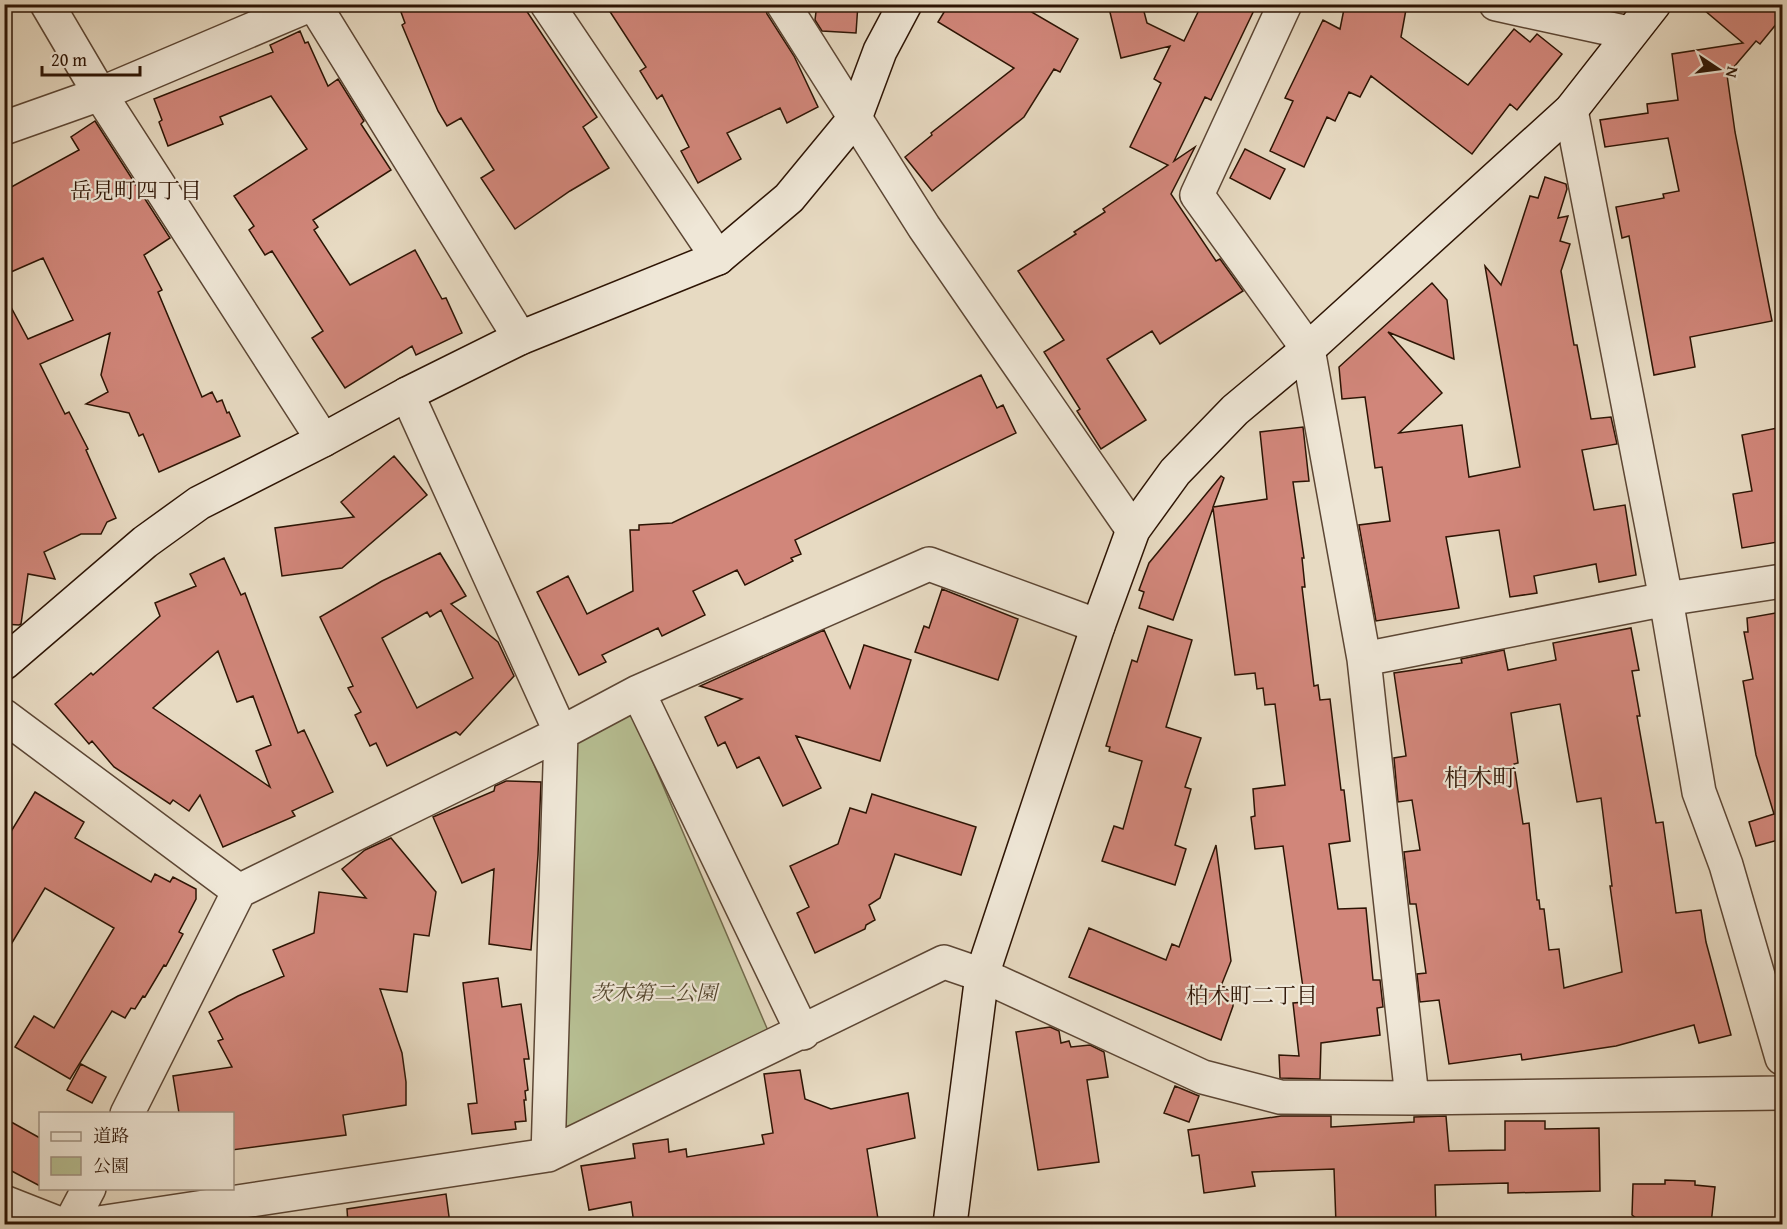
<svg xmlns="http://www.w3.org/2000/svg" width="1787" height="1229" viewBox="0 0 1787 1229" font-family="'Gentium Book Plus','Noto Serif JP',serif">
<style>
.green{fill:#b7bf93;stroke:#726a4c;stroke-width:1.5}
.building{fill:#d1867a;stroke:#2d1404;stroke-width:1.5;fill-rule:evenodd}
.lines{fill:none;stroke-linecap:round;stroke-linejoin:round}
.street-casing{stroke:#5c4634;stroke-width:36}
.secondary-casing{stroke:#2d1404;stroke-width:36}
.street{stroke:#efe7d7;stroke-width:33}
.secondary{stroke:#efe7d7;stroke-width:33}
.labels{text-anchor:middle;dominant-baseline:central;stroke-width:4.5;stroke-linejoin:round;paint-order:stroke}
.park-label{font-size:21px;font-style:italic;fill:#56472f;stroke:#efe7d7}
.neighbourhood-label{font-size:22px;fill:#2d1404;stroke:#efe7d7}
.quarter-label{font-size:24px;fill:#2d1404;stroke:#efe7d7}
</style>
<rect width="100%" height="100%" fill="#e7dac2"/>
<filter id="stains"><feTurbulence type="fractalNoise" baseFrequency=".00333" numOctaves="4"/><feColorMatrix values="0 0 0 0 .2 0 0 0 0 .09 0 0 0 0 .02 0 0 0 .5 -.17"/></filter>
<radialGradient id="worn" r=".72"><stop offset=".6" stop-color="#630" stop-opacity="0"/><stop offset="1" stop-color="#630" stop-opacity=".3"/></radialGradient>
<path class="green" d="M 631,711 L 772,1040 L 561,1130 L 573,741 Z"/>
<path class="building" d="M 398,4 L 522,4 L 597,117 L 583,127 L 609,168 L 570,191 L 515,229 L 481,178 L 494,170 L 461,118 L 447,126 L 438,111 L 402,25 L 405,23 Z
M 605,4 L 764,4 L 767,14 L 794,56 L 818,107 L 787,123 L 780,108 L 727,133 L 741,159 L 698,183 L 681,151 L 689,147 L 662,95 L 657,99 L 640,71 L 646,67 Z
M 817,4 L 858,4 L 856,33 L 822,31 L 815,20 Z
M 949,4 L 1018,4 L 1078,39 L 1060,72 L 1054,69 L 1024,117 L 932,191 L 905,157 L 932,135 L 931,133 L 1014,68 L 938,22 Z
M 1108,4 L 1142,4 L 1147,23 L 1184,41 L 1202,4 L 1257,4 L 1211,100 L 1205,97 L 1174,161 L 1195,147 L 1171,194 L 1216,261 L 1220,259 L 1243,291 L 1160,344 L 1152,331 L 1107,359 L 1146,420 L 1101,449 L 1077,411 L 1080,409 L 1044,352 L 1064,340 L 1018,271 L 1076,234 L 1074,232 L 1105,212 L 1103,209 L 1168,165 L 1130,147 L 1161,83 L 1154,79 L 1170,46 L 1121,58 Z
M 1345,4 L 1407,4 L 1401,37 L 1468,85 L 1514,29 L 1530,42 L 1537,34 L 1562,54 L 1517,110 L 1510,104 L 1472,154 L 1371,76 L 1360,97 L 1349,92 L 1335,121 L 1327,117 L 1304,167 L 1270,151 L 1293,101 L 1285,98 L 1323,20 L 1340,29 Z
M 1697,4 L 1782,4 L 1782,17 L 1760,44 L 1756,41 L 1727,75 L 1735,132 L 1772,321 L 1690,337 L 1695,367 L 1654,375 L 1629,236 L 1622,238 L 1616,207 L 1664,198 L 1663,194 L 1679,191 L 1668,138 L 1605,147 L 1600,120 L 1648,113 L 1647,104 L 1678,100 L 1672,54 L 1743,43 Z
M 300,31 L 305,43 L 308,42 L 328,86 L 338,79 L 364,121 L 361,124 L 391,170 L 313,220 L 318,227 L 314,230 L 350,285 L 415,250 L 442,299 L 446,298 L 462,333 L 416,355 L 412,346 L 345,388 L 312,338 L 323,331 L 272,251 L 265,255 L 249,230 L 254,226 L 234,196 L 307,149 L 271,96 L 220,117 L 223,124 L 168,146 L 159,122 L 162,120 L 154,99 L 273,52 L 270,45 Z
M 95,121 L 170,238 L 144,255 L 162,290 L 158,292 L 202,397 L 212,392 L 217,402 L 222,400 L 227,413 L 229,412 L 240,436 L 159,472 L 143,434 L 139,436 L 129,413 L 86,404 L 108,392 L 101,375 L 110,333 L 40,364 L 65,414 L 69,412 L 88,449 L 86,450 L 116,518 L 107,522 L 101,534 L 81,534 L 44,552 L 55,579 L 28,574 L 21,624 L 19,625 L 4,624 L 4,294 L 28,339 L 73,320 L 43,258 L 4,275 L 4,191 L 79,150 L 71,137 Z
M 1245,149 L 1285,169 L 1270,199 L 1230,178 Z
M 1545,177 L 1566,184 L 1567,189 L 1558,218 L 1568,216 L 1560,241 L 1570,244 L 1561,271 L 1574,345 L 1577,345 L 1591,419 L 1611,417 L 1617,444 L 1582,450 L 1594,510 L 1625,505 L 1636,575 L 1599,582 L 1596,564 L 1534,576 L 1537,593 L 1510,597 L 1499,530 L 1446,537 L 1459,608 L 1376,621 L 1359,525 L 1390,521 L 1382,467 L 1375,468 L 1365,397 L 1342,399 L 1339,367 L 1432,283 L 1447,300 L 1454,359 L 1388,332 L 1442,393 L 1399,433 L 1462,425 L 1469,477 L 1520,467 L 1485,266 L 1501,285 L 1530,196 L 1538,198 Z
M 981,375 L 997,408 L 1003,405 L 1016,433 L 795,540 L 801,554 L 791,558 L 793,561 L 745,585 L 737,570 L 693,591 L 705,615 L 662,636 L 658,628 L 602,655 L 606,662 L 579,675 L 537,592 L 568,576 L 587,614 L 633,591 L 630,530 L 639,530 L 639,525 L 672,523 Z
M 1303,427 L 1309,481 L 1293,482 L 1304,558 L 1302,558 L 1305,587 L 1302,587 L 1314,686 L 1318,685 L 1320,700 L 1330,699 L 1341,790 L 1344,790 L 1350,841 L 1329,844 L 1338,909 L 1366,908 L 1373,980 L 1380,980 L 1383,1007 L 1377,1008 L 1380,1035 L 1321,1043 L 1320,1079 L 1280,1078 L 1279,1055 L 1299,1056 L 1293,1003 L 1305,1002 L 1283,846 L 1255,849 L 1251,817 L 1255,816 L 1253,789 L 1285,785 L 1275,704 L 1265,705 L 1263,688 L 1257,689 L 1255,673 L 1235,675 L 1213,508 L 1173,620 L 1139,608 L 1144,592 L 1139,590 L 1149,563 L 1221,476 L 1224,478 L 1213,507 L 1267,499 L 1260,432 Z
M 1782,427 L 1782,528 L 1776,530 L 1778,542 L 1742,548 L 1733,494 L 1752,491 L 1742,435 Z
M 394,456 L 427,495 L 342,568 L 282,576 L 275,528 L 354,517 L 341,502 Z
M 440,553 L 466,596 L 451,604 L 498,642 L 514,676 L 460,735 L 456,732 L 387,766 L 376,743 L 370,746 L 355,715 L 361,712 L 348,688 L 353,686 L 320,617 L 382,581 ZM 441,610 L 473,678 L 417,708 L 382,638 L 427,612 L 430,617 Z
M 224,558 L 241,595 L 245,593 L 298,733 L 304,730 L 333,792 L 292,811 L 295,816 L 223,847 L 200,795 L 189,811 L 173,800 L 170,804 L 114,767 L 92,741 L 89,744 L 55,704 L 91,673 L 93,675 L 160,616 L 155,603 L 196,586 L 190,574 ZM 218,651 L 237,702 L 253,696 L 271,745 L 256,751 L 270,787 L 153,708 Z
M 942,589 L 1018,619 L 998,680 L 915,652 L 924,626 L 929,628 Z
M 1782,612 L 1782,839 L 1756,846 L 1749,822 L 1774,814 L 1756,755 L 1743,681 L 1753,679 L 1744,632 L 1748,632 L 1747,618 Z
M 1148,626 L 1192,640 L 1166,727 L 1201,738 L 1185,787 L 1191,789 L 1175,845 L 1186,849 L 1175,885 L 1102,861 L 1114,826 L 1123,829 L 1142,761 L 1109,751 L 1110,747 L 1106,746 L 1132,660 L 1137,662 Z
M 1631,628 L 1639,670 L 1632,671 L 1640,716 L 1637,716 L 1656,823 L 1663,822 L 1676,913 L 1701,910 L 1706,942 L 1731,1035 L 1699,1043 L 1694,1025 L 1616,1046 L 1522,1060 L 1521,1054 L 1449,1064 L 1439,1000 L 1420,1002 L 1417,974 L 1426,973 L 1416,904 L 1410,904 L 1404,852 L 1420,850 L 1412,800 L 1398,802 L 1394,758 L 1406,756 L 1394,673 L 1462,663 L 1461,659 L 1504,650 L 1508,670 L 1556,660 L 1553,643 ZM 1560,704 L 1577,802 L 1601,798 L 1612,886 L 1610,886 L 1622,972 L 1564,988 L 1559,949 L 1549,950 L 1544,909 L 1540,909 L 1539,900 L 1537,900 L 1529,823 L 1523,824 L 1514,764 L 1518,763 L 1511,713 Z
M 824,630 L 850,688 L 864,645 L 911,660 L 880,761 L 796,736 L 821,788 L 783,806 L 759,757 L 737,768 L 725,742 L 718,746 L 705,717 L 742,699 L 700,686 Z
M 506,781 L 541,782 L 538,855 L 531,950 L 489,944 L 494,869 L 462,883 L 433,817 L 494,791 L 495,786 Z
M 35,792 L 84,822 L 75,838 L 151,882 L 155,874 L 170,882 L 173,877 L 196,889 L 196,899 L 179,932 L 183,934 L 166,966 L 164,965 L 145,997 L 143,996 L 135,1009 L 131,1008 L 125,1018 L 112,1011 L 70,1079 L 15,1047 L 34,1016 L 54,1028 L 114,928 L 45,888 L 4,956 L 4,843 Z
M 872,794 L 976,827 L 961,875 L 895,854 L 880,898 L 869,905 L 875,920 L 866,925 L 865,929 L 815,953 L 797,913 L 809,907 L 790,866 L 838,844 L 850,808 L 866,813 Z
M 391,838 L 436,892 L 429,936 L 414,934 L 407,992 L 380,989 L 402,1053 L 406,1082 L 406,1105 L 343,1115 L 346,1135 L 232,1150 L 232,1113 L 179,1113 L 173,1076 L 232,1067 L 218,1041 L 223,1039 L 209,1012 L 238,996 L 284,976 L 273,950 L 314,933 L 319,892 L 366,898 L 342,869 L 365,850 Z
M 1216,845 L 1231,961 L 1221,986 L 1233,990 L 1233,1006 L 1221,1040 L 1069,977 L 1089,928 L 1166,960 L 1172,944 L 1179,947 Z
M 498,978 L 502,1007 L 521,1004 L 529,1059 L 524,1059 L 528,1090 L 525,1091 L 526,1100 L 524,1100 L 526,1121 L 515,1122 L 516,1129 L 472,1134 L 468,1104 L 477,1103 L 463,983 Z
M 1050,1027 L 1059,1031 L 1061,1043 L 1069,1041 L 1071,1047 L 1090,1045 L 1104,1052 L 1108,1077 L 1087,1080 L 1099,1162 L 1038,1170 L 1016,1032 Z
M 81,1064 L 106,1077 L 92,1103 L 67,1090 Z
M 800,1070 L 805,1099 L 831,1109 L 908,1093 L 915,1138 L 867,1149 L 878,1219 L 844,1224 L 634,1224 L 631,1202 L 589,1210 L 581,1166 L 635,1158 L 633,1144 L 668,1139 L 669,1152 L 686,1149 L 687,1157 L 764,1144 L 762,1135 L 773,1133 L 764,1074 Z
M 1175,1086 L 1199,1096 L 1189,1122 L 1164,1113 Z
M 1281,1116 L 1331,1116 L 1331,1127 L 1414,1122 L 1414,1117 L 1446,1116 L 1449,1151 L 1505,1150 L 1505,1121 L 1545,1121 L 1545,1129 L 1599,1128 L 1600,1191 L 1508,1193 L 1508,1183 L 1435,1185 L 1436,1224 L 1336,1224 L 1334,1169 L 1252,1172 L 1255,1186 L 1204,1193 L 1199,1155 L 1192,1156 L 1188,1130 Z
M 4,1118 L 40,1138 L 40,1186 L 4,1167 Z
M 1665,1180 L 1695,1181 L 1695,1185 L 1715,1187 L 1711,1224 L 1636,1224 L 1636,1218 L 1632,1215 L 1633,1184 L 1665,1184 Z
M 446,1194 L 450,1224 L 348,1224 L 347,1209 Z"/>
<g class="lines">
<defs>
<path id="street" d="M 47,4 L 100,94 L 323,440
M 314,4 L 520,338
M 547,4 L 718,258
M 783,4 L 924,227 L 1133,530
M 1285,4 L 1197,195 L 1308,349 L 1364,659 L 1412,1098
M 1496,4 L 1629,33
M 1571,110 L 1666,599 L 1699,792 L 1726,865 L 1782,1058
M 4,128 L 100,94 L 312,4
M 407,394 L 561,733 L 548,1155
M 1364,659 L 1666,599 L 1782,581
M 638,692 L 803,1033
M 4,716 L 239,891
M 127,1114 L 239,891 L 561,733 L 638,692 L 929,564 L 1098,626
M 4,1202 L 60,1224
M 70,1224 L 89,1188
M 92,1224 L 548,1155 L 944,962 L 982,975 L 1203,1077 L 1280,1097 L 1412,1098 L 1782,1093"/>
<path id="secondary" d="M 4,663 L 145,542 L 199,503 L 323,440 L 407,394 L 520,338 L 718,258 L 789,198 L 855,118 L 880,51 L 905,4
M 950,1224 L 982,975 L 1098,626 L 1133,530 L 1175,472 L 1235,410 L 1308,349 L 1571,110 L 1654,4"/>
</defs>
<use href="#street" class="street-casing"/>
<use href="#secondary" class="secondary-casing"/>
<use href="#street" class="street"/>
<use href="#secondary" class="secondary"/>
</g>
<g class="labels">
<g class="park-label">
<text x="654" y="992">茨木第二公園</text>
</g>
<g class="neighbourhood-label">
<text x="136" y="190">岳見町四丁目</text>
<text x="1252" y="995">柏木町二丁目</text>
</g>
<g class="quarter-label">
<text x="1480" y="777">柏木町</text>
</g>
</g>
<rect width="1787" height="1229" fill="none" stroke="#e7dac2" stroke-width="24"/>
<rect x="6" y="6" width="1775" height="1217" fill="none" stroke="#2d1404" stroke-width="3"/>
<rect x="12" y="12" width="1763" height="1205" fill="none" stroke="#2d1404" stroke-width="1.5"/>
<rect x="39" y="1112" width="195" height="78" fill="#efe7d7" stroke="#a19383" stroke-width="1.5"/>
<rect x="51" y="1132" width="30" height="9" fill="#efe7d7" stroke="#a19383" stroke-width="1.5"/>
<text x="93" y="1142" font-size="18" fill="#2d1404">道路</text>
<rect x="51" y="1157" width="30" height="18" fill="#b7bf93" stroke="#a19383" stroke-width="1.5"/>
<text x="93" y="1172" font-size="18" fill="#2d1404">公園</text>
<g transform="translate(1718 69) rotate(103)" stroke="#efe7d7" stroke-width="4.5" paint-order="stroke">
<path d="M0-4.5L10 22L0 15L-10 22Z" fill="#2d1404"/>
<text y="-9" font-size="16" font-weight="bold" text-anchor="middle" fill="#2d1404">N</text>
</g>
<path d="M42 66v9h98v-9" fill="none" stroke="#2d1404" stroke-width="3"/>
<text x="51" y="66" font-size="18" fill="#2d1404" stroke="#efe7d7" stroke-width="4.5" paint-order="stroke">20 m</text>
<rect width="100%" height="100%" filter="url(#stains)"/>
<rect width="100%" height="100%" fill="url(#worn)"/>
</svg>
